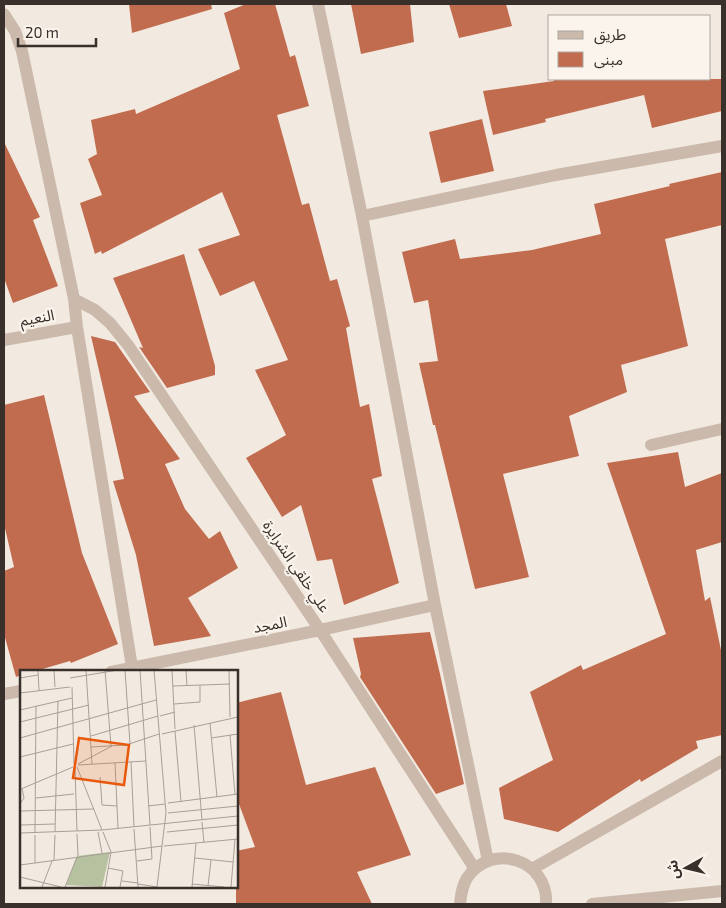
<svg xmlns="http://www.w3.org/2000/svg" width="726" height="908" viewBox="0 0 726 908" font-family="'Exo 2','Noto Sans Arabic',sans-serif">
<style>
.building{fill:#c16c4f}
.lines{fill:none;stroke-linecap:round;stroke-linejoin:round}
.minor{stroke:#cbbaac;stroke-width:12}
.labels{text-anchor:middle;dominant-baseline:central;stroke-width:4.5;stroke-linejoin:round;paint-order:stroke}
.street-label{font-size:15px;fill:#392f2b;stroke:#faf4ed}
.inset-road{fill:none;stroke:#a89f98;stroke-width:1}
.view{fill:#e8590c;fill-opacity:0.15;stroke:#e8590c;stroke-width:2.5}
.inset-edge{fill:none;stroke:#392f2b;stroke-width:2.5}
</style>
<rect width="100%" height="100%" fill="#f2eae0"/>
<path class="building" d="M 129,4 L 211,4 L 212,9 L 132,33 Z
M 246,4 L 275,4 L 290,57 L 295,55 L 309,106 L 277,115 L 302,205 L 309,203 L 330,281 L 337,279 L 350,326 L 346,328 L 360,407 L 369,404 L 382,476 L 372,479 L 399,583 L 344,605 L 332,559 L 317,561 L 301,505 L 282,517 L 246,458 L 286,435 L 255,370 L 288,360 L 254,281 L 220,296 L 198,249 L 240,235 L 222,192 L 102,254 L 101,251 L 95,254 L 80,203 L 102,195 L 88,159 L 97,154 L 91,120 L 135,109 L 136,114 L 240,69 L 224,13 Z
M 351,4 L 410,4 L 414,42 L 361,54 Z
M 449,4 L 506,4 L 512,26 L 459,38 Z
M 554,79 L 722,79 L 722,111 L 652,128 L 644,95 L 545,119 L 546,122 L 493,135 L 483,91 L 554,81 Z
M 482,119 L 494,171 L 441,183 L 429,132 Z
M 4,142 L 40,217 L 33,220 L 58,286 L 13,303 L 4,278 Z
M 722,172 L 722,225 L 665,239 L 688,346 L 621,365 L 627,392 L 569,416 L 579,456 L 503,474 L 529,577 L 475,589 L 435,425 L 433,425 L 419,363 L 438,361 L 428,300 L 414,303 L 402,252 L 455,239 L 460,259 L 532,250 L 601,234 L 594,204 L 670,186 L 669,184 Z
M 184,254 L 215,366 L 215,375 L 167,388 L 139,347 L 143,348 L 113,278 Z
M 91,336 L 115,342 L 150,392 L 134,396 L 180,459 L 165,464 L 185,509 L 209,539 L 220,531 L 238,568 L 188,598 L 211,636 L 154,646 L 136,555 L 113,481 L 124,479 Z
M 44,395 L 82,553 L 118,644 L 71,663 L 70,661 L 32,672 L 21,672 L 21,675 L 16,677 L 4,634 L 4,571 L 14,567 L 4,524 L 4,405 Z
M 678,452 L 685,487 L 722,473 L 722,542 L 696,550 L 705,601 L 710,597 L 722,655 L 722,735 L 696,741 L 698,748 L 641,782 L 640,779 L 558,832 L 504,819 L 499,788 L 553,760 L 530,692 L 581,665 L 583,670 L 666,634 L 607,463 Z
M 430,632 L 440,674 L 464,784 L 436,794 L 360,677 L 361,674 L 353,638 Z
M 281,692 L 306,785 L 375,767 L 411,855 L 357,872 L 372,904 L 236,904 L 236,851 L 255,847 L 236,796 L 236,703 Z"/>
<g class="lines">
<path class="minor" d="M 318,4 L 362,216 L 435,605 L 488,861
M 4,14 L 15,31 L 22,51 L 74,299 L 77,327 L 132,667
M 362,216 L 556,175 L 722,146
M 74,299 L 95,310 L 110,323 L 128,345 L 320,630 L 475,869
M 4,340 L 77,327
M 651,445 L 722,429
M 111,672 L 320,630 L 435,605
M 4,694 L 21,691
M 532,869 L 722,761
M 460,904 C 461,895 462,886 467,878 C 492,841 549,860 546,904
M 592,904 L 722,891"/>
</g>
<g class="labels">
<g class="street-label">
<text transform="translate(37 317) rotate(-10)">النعيم</text>
<text transform="translate(297 566) rotate(56)">علي خلقي الشرايرة</text>
<text transform="translate(270 624) rotate(-11)">المجد</text>
</g>
</g>
<g transform="translate(20 670)">
<rect width="218" height="218" fill="#f2eae0"/>
<path d="M 90,182 L 82,217 L 46,215 L 57,186 Z" fill="#b6c1a0"/>
<path class="inset-road" d="M 18,0 L 19,21M 34,0 L 35,17M 66,0 L 72,94M 85,0 L 91,76M 105,0 L 110,74M 120,0 L 130,155M 134,0 L 146,143 L 137,217M 152,0 L 155,59M 166,0 L 167,16M 209,0 L 210,47M 0,8 L 18,5M 50,8 L 98,0M 153,16 L 210,14M 52,17 L 54,94M 0,23 L 50,17M 154,34 L 180,32 L 180,15M 0,40 L 52,28M 140,46 L 155,42M 0,52 L 69,35M 190,53 L 197,127M 174,55 L 182,150M 155,61 L 161,132M 142,64 L 218,47M 210,65 L 215,125M 71,66 L 138,46M 0,68 L 136,30M 191,68 L 218,64M 71,77 L 106,75 L 139,64M 0,87 L 53,74M 111,92 L 114,157M 95,93 L 98,158M 58,94 L 92,76M 58,95 L 126,91M 57,97 L 82,160M 55,98 L 57,161M 80,107 L 82,135 L 97,136M 1,119 L 53,97M 16,128 L 54,124M 148,133 L 218,124M 0,134 L 4,128 L 2,119M 128,136 L 145,134M 0,141 L 74,139M 148,143 L 218,136M 182,152 L 184,173M 0,155 L 35,154M 114,159 L 118,217M 35,162 L 38,31M 78,162 L 82,183M 83,162 L 91,182 L 85,217M 147,162 L 218,155M 0,163 L 82,160 L 218,146M 15,163 L 16,36M 57,164 L 58,186M 15,165 L 15,193M 144,176 L 218,169M 175,188 L 213,192M 34,190 L 35,165M 117,191 L 132,189 L 130,157M 0,195 L 142,176M 88,198 L 103,201 L 100,217M 0,207 L 41,217M 102,211 L 118,213M 118,214 L 137,217M 172,214 L 204,217M 188,216 L 191,190M 22,217 L 32,191M 45,217 L 57,187M 172,217 L 176,173M 211,217 L 215,169"/>
<path class="view" d="M 59,68 L 109,75 L 104,115 L 53,108 Z"/>
<rect width="218" height="218" class="inset-edge"/>
</g>
<rect width="726" height="908" fill="none" stroke="#392f2b" stroke-width="10"/>
<rect x="548" y="15" width="162" height="65" fill="#faf4ed" stroke="#ada59f"/>
<rect x="558" y="31" width="25" height="8" fill="#cbbaac" stroke="#ada59f"/>
<text x="594" y="40" font-size="15" fill="#392f2b">طريق</text>
<rect x="558" y="52" width="25" height="15" fill="#c16c4f" stroke="#ada59f"/>
<text x="594" y="65" font-size="15" fill="#392f2b">مبنى</text>
<g transform="translate(686 868) rotate(262)" stroke="#faf4ed" stroke-width="4" paint-order="stroke">
<path d="M0-4L9 19L0 12L-9 19Z" fill="#392f2b"/>
<text y="-8" font-size="14" font-weight="bold" text-anchor="middle" fill="#392f2b">ش</text>
</g>
<path d="M18 38v8h78v-8" fill="none" stroke="#392f2b" stroke-width="2.5"/>
<text x="25" y="38" font-size="15" fill="#392f2b" stroke="#faf4ed" stroke-width="4" paint-order="stroke">20 m</text>
</svg>
